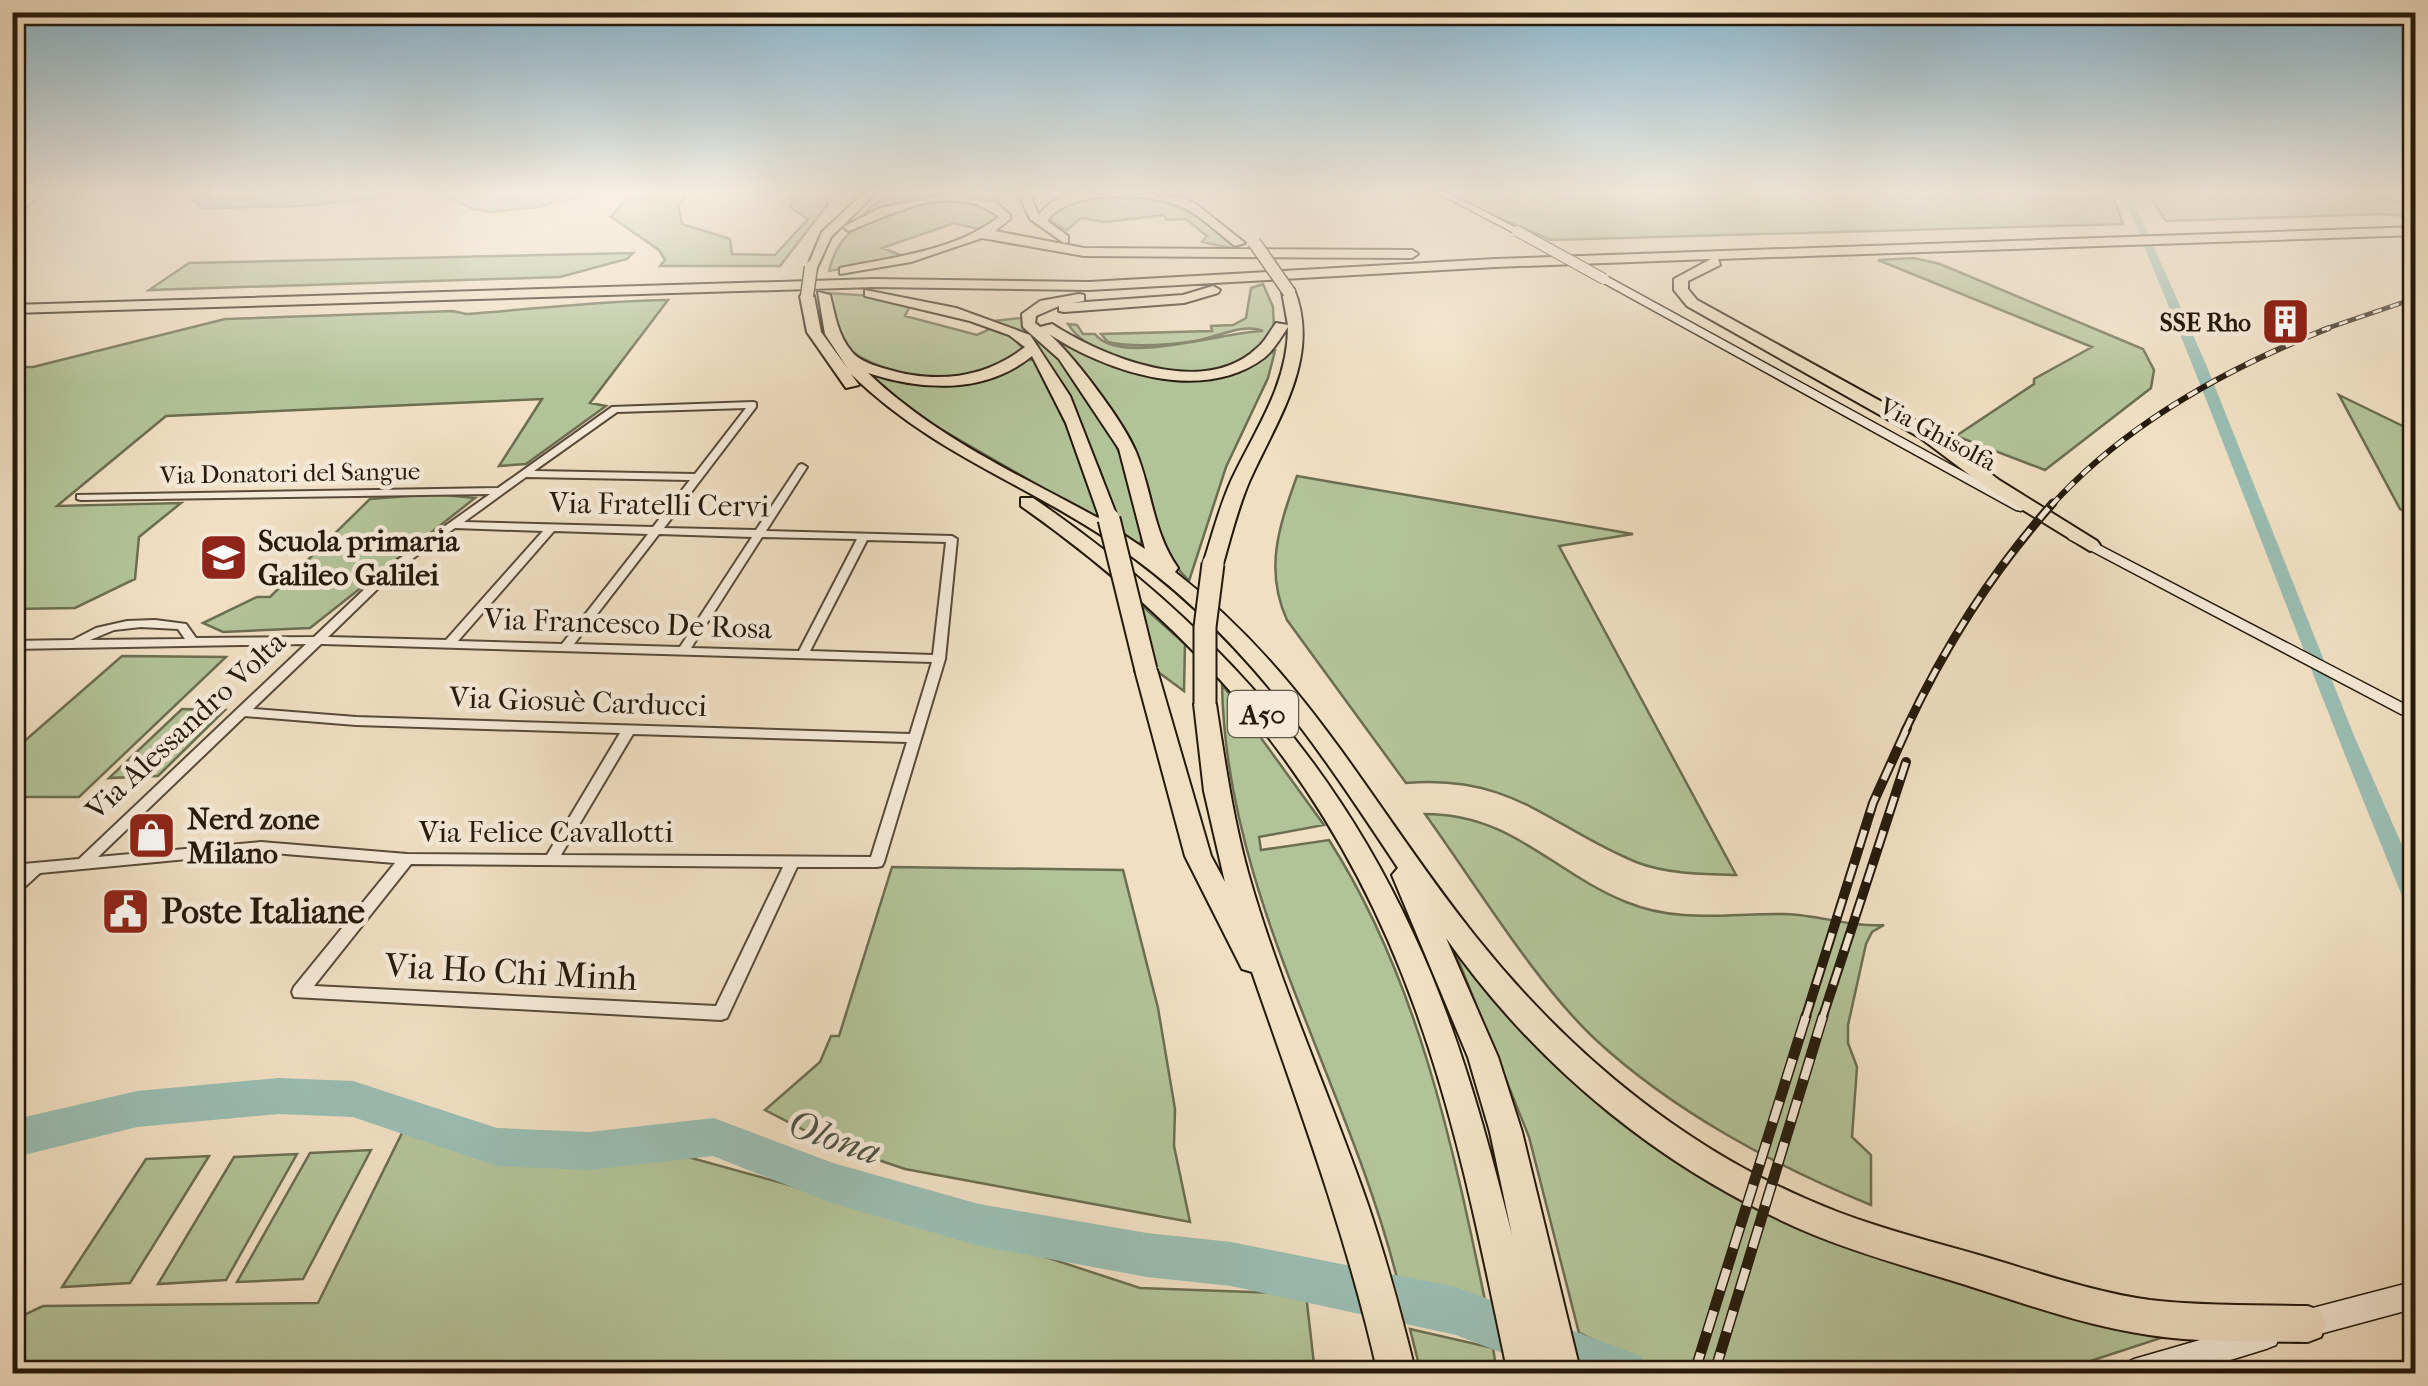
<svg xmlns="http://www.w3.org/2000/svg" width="2428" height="1386" viewBox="0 0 2428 1386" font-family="'IM FELL French Canon',serif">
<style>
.green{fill:#b3c399;stroke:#6c6e52;stroke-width:2.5}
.water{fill:#9abdb2;stroke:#6b7c6f;stroke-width:2.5}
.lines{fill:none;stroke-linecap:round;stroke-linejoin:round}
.canal{fill:#9abdb2;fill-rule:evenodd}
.river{fill:#9abdb2;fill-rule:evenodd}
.street-casing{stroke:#584b39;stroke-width:4}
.secondary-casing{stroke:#251a0b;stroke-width:3}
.highway-casing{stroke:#251a0b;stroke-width:4}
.street{fill:#f5ead8;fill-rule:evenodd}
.secondary{fill:#f5ead8;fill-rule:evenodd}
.highway{fill:#f0dfc3;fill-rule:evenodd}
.rail-far4-casing{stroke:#251a0b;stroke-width:5}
.rail-far3-casing{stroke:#251a0b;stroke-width:6}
.rail-far2-casing{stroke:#251a0b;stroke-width:9}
.rail-far1-casing{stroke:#251a0b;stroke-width:10}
.rail-casing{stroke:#251a0b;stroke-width:11}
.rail-far4{stroke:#f5ead8;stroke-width:2.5;stroke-dasharray:9;stroke-linecap:butt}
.rail-far3{stroke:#f5ead8;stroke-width:4;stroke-dasharray:11;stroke-linecap:butt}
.rail-far2{stroke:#f5ead8;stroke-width:5;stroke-dasharray:14;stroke-linecap:butt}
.rail-far1{stroke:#f5ead8;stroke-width:6;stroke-dasharray:18;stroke-linecap:butt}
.rail{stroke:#f5ead8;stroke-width:8;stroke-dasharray:22;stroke-linecap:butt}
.secondary-bridge-casing{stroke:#251a0b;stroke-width:12;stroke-linecap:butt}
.highway-bridge-far1-casing{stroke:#251a0b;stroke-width:15;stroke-linecap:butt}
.highway-bridge-casing{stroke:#251a0b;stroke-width:25;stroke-linecap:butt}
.secondary-bridge{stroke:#f5ead8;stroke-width:10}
.highway-bridge-far1{stroke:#f0dfc3;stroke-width:12}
.highway-bridge{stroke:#f0dfc3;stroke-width:21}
.labels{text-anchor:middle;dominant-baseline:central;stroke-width:9;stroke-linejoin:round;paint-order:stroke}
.far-poi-label{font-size:25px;font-weight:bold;fill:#251a0b;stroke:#f5ead8;text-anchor:end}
.far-street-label{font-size:25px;fill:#251a0b;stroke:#f5ead8}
.shield{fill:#f5ead8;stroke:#635848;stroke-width:2.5}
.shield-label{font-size:28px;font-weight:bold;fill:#251a0b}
.street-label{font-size:30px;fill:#251a0b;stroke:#f5ead8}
.poi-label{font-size:30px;font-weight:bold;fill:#251a0b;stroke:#f5ead8;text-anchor:start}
.near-poi-label{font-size:35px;font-weight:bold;fill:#251a0b;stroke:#f5ead8;text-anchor:start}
.near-street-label{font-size:35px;fill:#251a0b;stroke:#f5ead8}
.near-water-label{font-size:38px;font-style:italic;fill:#4e5345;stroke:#f5ead8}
</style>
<rect width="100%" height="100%" fill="#f0dfc3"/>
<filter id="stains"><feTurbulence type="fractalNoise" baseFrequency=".002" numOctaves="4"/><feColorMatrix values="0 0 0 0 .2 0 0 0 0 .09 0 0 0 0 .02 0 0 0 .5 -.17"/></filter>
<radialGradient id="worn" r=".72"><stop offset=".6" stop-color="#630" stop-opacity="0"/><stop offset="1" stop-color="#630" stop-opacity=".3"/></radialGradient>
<path class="green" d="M 633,191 L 690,191 L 678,205 L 682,224 L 730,239 L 732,254 L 775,255 L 808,219 L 790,207 L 794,191 L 822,191 L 828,204 L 780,266 L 660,266 L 665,260 L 659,250 L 611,217 Z
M 891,191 L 993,191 L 1000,206 L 935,198 L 863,214 Z
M 1436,191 L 2111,191 L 2123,224 L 1551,240 Z
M 2147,191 L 2358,191 L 2415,206 L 2415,217 L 2384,214 L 2166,221 Z
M 1113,195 C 1163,198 1205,211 1240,250 L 1202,242 L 1207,236 L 1186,219 L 1166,220 L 1164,215 L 1106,222 L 1081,218 L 1067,230 L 1047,219 L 1074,200 Z
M 941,200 L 986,205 L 999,219 L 982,230 L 954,223 L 882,248 L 906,257 L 829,271 C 841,216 894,208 941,200 Z
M 633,253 L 627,259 L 560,277 L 149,290 L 189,263 Z
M 1914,258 L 1940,264 L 2143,349 L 2154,370 L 2151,388 L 2045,470 L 1956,436 L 2034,384 L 2034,379 L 2092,347 L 1878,260 Z
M 1263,284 L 1273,307 L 1274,330 C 1234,383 1166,379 1111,355 C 1093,347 1079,341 1068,324 L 1077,325 L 1083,334 L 1095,334 C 1120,367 1225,331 1263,331 C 1243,323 1217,337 1195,341 C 1168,345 1135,348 1108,342 L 1101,334 L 1212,331 L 1211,326 L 1233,325 L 1246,318 L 1251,288 Z
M 828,293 L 873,296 L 910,306 L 905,316 L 977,335 L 992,328 L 1012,336 L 1022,348 C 987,397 882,380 843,345 Z
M 668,300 L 590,403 L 606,406 L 526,464 L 499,466 L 542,399 L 166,416 L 57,506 L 181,503 L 139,537 L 135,579 L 75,608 L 13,609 L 13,367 L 33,367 L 225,319 L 453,311 L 466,314 C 534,309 599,301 668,300 Z
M 1039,314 L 1035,321 L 1044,330 L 1106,363 L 1149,376 L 1223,373 L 1275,351 L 1268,378 L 1226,467 L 1189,581 C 1148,541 1160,499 1135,454 C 1111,411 1065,365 1034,325 L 1032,316 Z
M 1021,318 C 1026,336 1047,343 1058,356 C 1096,402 1145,482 1141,543 L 1134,544 L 1120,532 L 1100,470 L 1034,338 L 993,321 Z
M 1027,360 L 1036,360 L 1090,477 L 1100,521 L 911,412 L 863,371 C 910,384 985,390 1027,360 Z
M 2339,395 L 2415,432 L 2415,516 L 2400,509 Z
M 1297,476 L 1633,534 L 1559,546 L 1736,875 C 1703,874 1667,874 1636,862 C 1549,826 1513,774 1406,783 L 1287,620 C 1264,570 1279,526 1297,476 Z
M 434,494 L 475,498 L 310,628 L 223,632 L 203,623 L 257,597 L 270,597 L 370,499 Z
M 1138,602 L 1185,644 L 1184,691 L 1154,669 Z
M 122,656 L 226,657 L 79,797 L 13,797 L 13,751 Z
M 1222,684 L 1324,825 L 1259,837 L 1261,850 L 1329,840 C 1418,979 1453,1146 1486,1305 L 1398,1282 C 1348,1081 1225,894 1222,684 Z
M 182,709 L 225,710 L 158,776 L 109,778 Z
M 1425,814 C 1512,814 1552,872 1626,902 C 1679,924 1730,913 1785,914 C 1819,915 1850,927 1884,925 L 1872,932 L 1866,944 L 1848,1025 L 1848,1043 L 1857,1067 L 1852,1137 L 1871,1155 L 1871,1205 C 1775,1166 1673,1111 1596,1040 C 1536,984 1475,883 1425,814 Z
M 892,867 L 1123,870 L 1158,1008 L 1175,1109 L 1174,1146 L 1190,1222 L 905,1169 L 831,1144 L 765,1110 L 820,1062 L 831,1036 L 839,1036 Z
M 1453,947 L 1671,1153 L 2167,1336 L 2054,1373 L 1664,1374 L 1579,1333 L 1529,1137 Z
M 404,1129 L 540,1166 L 677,1154 L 1021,1249 L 1140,1288 L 1306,1294 L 1315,1373 L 13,1373 L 13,1320 L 43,1306 L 318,1303 Z
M 371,1150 L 303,1279 L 237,1282 L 310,1153 Z
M 297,1154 L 226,1280 L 158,1284 L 234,1157 Z
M 209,1156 L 130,1283 L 62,1287 L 146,1159 Z
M 1410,1329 L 1493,1348 L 1497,1373 L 1421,1373 Z"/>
<path class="water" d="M 201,191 L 597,191 L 539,207 L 492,212 L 472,209 L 438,191 L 303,206 L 202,208 L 193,200 Z"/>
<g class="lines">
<path class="canal" d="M 2121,191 L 2129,191 L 2205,362 L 2355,738 L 2416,877 L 2416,911 L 2409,908 L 2405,903 C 2307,667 2221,427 2121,191 Z"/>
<path class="river" d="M 279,1078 L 353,1081 L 497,1128 L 589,1132 L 714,1118 L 833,1163 L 979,1204 L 1147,1233 L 1231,1242 L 1456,1287 L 1641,1356 L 1648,1374 L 1556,1374 L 1456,1335 L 1231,1286 L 1147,1277 L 979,1246 L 832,1203 L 713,1156 L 589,1170 L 497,1166 L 353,1117 L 279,1114 L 137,1127 L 12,1158 L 12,1120 L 137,1091 Z"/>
<defs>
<path id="street" d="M 37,191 L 44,191 L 12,218 L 12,212 Z
M 753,402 L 756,403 L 756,407 L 664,528 L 756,530 L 799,465 L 802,464 L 807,467 L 766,531 L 952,536 L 957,539 L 945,659 L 884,862 L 882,866 L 877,867 L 797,867 L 727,1018 L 721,1020 L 294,997 L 292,992 L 294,987 L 395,863 L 261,852 L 40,873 L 17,894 L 12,895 L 12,881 L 20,875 L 12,875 L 12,865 L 79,859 L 306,644 L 12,649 L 12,641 L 73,640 L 96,628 L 127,621 L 155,620 L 186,624 L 196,638 L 314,637 L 389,566 L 490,494 L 81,500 L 77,499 L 77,495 L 498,488 L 612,407 ZM 746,408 L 695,474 L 534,471 L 617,412 ZM 526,477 L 690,480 L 653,527 L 464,522 ZM 455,528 L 543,531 L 446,640 L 328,637 L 397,570 ZM 554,531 L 648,534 L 562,644 L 458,641 ZM 659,534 L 752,537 L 680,647 L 574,644 ZM 762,537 L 857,539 L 799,651 L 691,648 ZM 867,540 L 946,542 L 933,655 L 810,651 ZM 141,627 L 178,629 L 185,639 L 90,640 L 114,630 ZM 321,644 L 323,644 L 932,662 L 910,734 L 356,717 L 253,709 ZM 245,716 L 356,725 L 620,733 L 547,855 L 407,854 L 261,842 L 98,857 ZM 633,734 L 907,742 L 871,857 L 561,855 ZM 411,864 L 783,867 L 716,1006 L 314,986 Z"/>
<path id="secondary" d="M 1434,191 L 1445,191 L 1522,231 L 1514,233 Z
M 1600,277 L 1608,277 L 2028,507 L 2021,511 L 2016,510 L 1600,281 Z
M 2074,532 L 2416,710 L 2416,722 L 2069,539 L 2067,536 Z
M 2416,1281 L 2416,1308 L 2305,1338 L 2295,1334 L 2291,1324 L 2295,1314 L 2305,1310 Z
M 2266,1321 L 2276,1325 L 2280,1335 L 2276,1345 L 2266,1349 L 2185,1374 L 2119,1374 L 2124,1364 L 2134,1359 Z"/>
<path id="highway" d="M 866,191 L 878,191 L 831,237 L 816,270 L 806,270 L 822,232 Z
M 1017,191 L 1028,191 L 1039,215 C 1066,177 1135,191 1174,198 L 1179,196 L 1196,204 L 1245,243 L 1235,246 C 1219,234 1201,216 1183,207 C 1150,192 1068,189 1047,221 L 1068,236 L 1068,242 L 1064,243 L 1030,219 Z
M 951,194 L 996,203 L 1010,215 L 1010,219 L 995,231 L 1084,248 L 1412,250 L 1418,254 L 1412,258 L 1084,256 L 982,238 L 911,262 L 840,274 L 840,268 C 895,257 954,251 999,217 C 953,180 895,213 849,231 L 843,227 L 880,208 Z
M 2416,227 L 2416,235 L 1718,259 L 1720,265 L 1688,281 L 1688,289 L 1697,300 L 1931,429 L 1999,480 L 2097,541 L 2100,545 L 2090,551 L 1987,488 L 1919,437 L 1687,306 L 1674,290 L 1674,279 L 1711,259 L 1495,267 L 1089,290 L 874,287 L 12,313 L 12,305 L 874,279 L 1089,282 L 1495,259 Z
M 1213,286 L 1220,290 L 1218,293 L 1184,303 L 1064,312 L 1059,311 L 1059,306 L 1036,316 L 1035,323 L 1040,327 L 1052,324 C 1103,357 1204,399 1257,348 C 1265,342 1270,331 1276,323 L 1288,325 L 1282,292 L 1294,289 C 1322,358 1276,421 1249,482 C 1238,508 1231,536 1223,564 L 1213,570 L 1203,564 C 1212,536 1219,508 1231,481 C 1255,430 1288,385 1288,327 C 1281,337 1274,350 1264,358 C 1202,404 1107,372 1049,334 C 1073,355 1124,422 1136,452 C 1152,491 1153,533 1178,568 L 1175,572 C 1311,678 1372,807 1476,937 C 1572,1057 1693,1157 1838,1212 C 1885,1230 1934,1242 1982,1256 C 2037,1272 2092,1292 2150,1300 C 2202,1306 2255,1305 2308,1306 L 2321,1311 L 2326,1324 L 2321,1337 L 2308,1342 C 2255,1341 2201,1343 2149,1335 C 2086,1326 2026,1304 1966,1285 C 1915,1269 1863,1255 1814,1235 C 1666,1173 1538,1069 1446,938 L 1498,1057 L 1522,1132 L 1581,1374 L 1508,1374 C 1482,1251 1458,1126 1415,1008 C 1337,791 1207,637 1021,506 L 1021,498 L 1033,498 C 1198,611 1329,750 1413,933 C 1458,1029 1486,1132 1512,1235 L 1490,1132 L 1468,1057 L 1392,875 L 1398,868 C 1313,740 1242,632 1113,543 C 1022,481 933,454 851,374 L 859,385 L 846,388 L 807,332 L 800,296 L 807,292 L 814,296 L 821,332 L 848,369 L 825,334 L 818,292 L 830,295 C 835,315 838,336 852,352 C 859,361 875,366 886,369 C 935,384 984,379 1025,347 L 1009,335 L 970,321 L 865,296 L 865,290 L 956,308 L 1030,335 L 1070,396 L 1118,519 L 1109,525 L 1145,549 L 1119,449 L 1059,359 L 1023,327 L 1022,314 L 1040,301 L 1079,294 L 1084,295 L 1084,301 L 1072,303 L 1183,295 ZM 1032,356 L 1066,423 L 1100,519 C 1019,475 935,437 868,373 C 923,391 985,394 1032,356 Z
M 1146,663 L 1157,670 L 1211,856 L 1225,882 L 1204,791 L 1194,704 L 1205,697 L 1216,704 C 1225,762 1233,819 1249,876 C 1281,988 1330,1095 1368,1205 C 1387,1261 1402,1317 1416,1374 L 1378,1374 C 1347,1236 1298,1105 1252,972 L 1242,969 L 1185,856 L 1135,670 Z"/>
</defs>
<use href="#street" class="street-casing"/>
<use href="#secondary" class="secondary-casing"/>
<use href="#highway" class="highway-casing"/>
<use href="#street" class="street"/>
<use href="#secondary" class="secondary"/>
<use href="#highway" class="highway"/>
<defs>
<path id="rail-far4" d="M 2322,330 L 2416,298"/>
<path id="rail-far3" d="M 2051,506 C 2125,424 2227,368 2329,328"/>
<path id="rail-far2" d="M 1905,731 C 1945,646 1991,573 2053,503"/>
<path id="rail-far1" d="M 1805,1019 L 1873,803 L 1907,728
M 1822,1019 L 1906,762"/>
<path id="rail" d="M 1694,1374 L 1806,1016
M 1714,1374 L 1823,1016"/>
</defs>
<use href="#rail-far4" class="rail-far4-casing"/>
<use href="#rail-far3" class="rail-far3-casing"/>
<use href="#rail-far2" class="rail-far2-casing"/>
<use href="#rail-far1" class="rail-far1-casing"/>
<use href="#rail" class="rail-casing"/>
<use href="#rail-far4" class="rail-far4"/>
<use href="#rail-far3" class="rail-far3"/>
<use href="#rail-far2" class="rail-far2"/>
<use href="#rail-far1" class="rail-far1"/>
<use href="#rail" class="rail"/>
<defs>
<path id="secondary-bridge" d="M 1517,231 L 1604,279"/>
<path id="highway-bridge-far1" d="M 1254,242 L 1289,292
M 807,296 L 811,267"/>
<path id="highway-bridge" d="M 1109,519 L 1146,670
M 1205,704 L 1205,627 L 1213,564"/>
</defs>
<use href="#secondary-bridge" class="secondary-bridge-casing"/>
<use href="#highway-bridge-far1" class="highway-bridge-far1-casing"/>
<use href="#highway-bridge" class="highway-bridge-casing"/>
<use href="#secondary-bridge" class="secondary-bridge"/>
<use href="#highway-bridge-far1" class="highway-bridge-far1"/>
<use href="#highway-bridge" class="highway-bridge"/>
</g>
<linearGradient id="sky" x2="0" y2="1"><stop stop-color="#89b8d2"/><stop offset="0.5" stop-color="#f8f1e4"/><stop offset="1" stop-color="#f8f1e4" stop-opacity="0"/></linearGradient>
<rect width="2428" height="385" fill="url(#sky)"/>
<defs>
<symbol id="building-square" viewBox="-11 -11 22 22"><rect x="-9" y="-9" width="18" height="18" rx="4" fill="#8f2418" stroke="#f5ead8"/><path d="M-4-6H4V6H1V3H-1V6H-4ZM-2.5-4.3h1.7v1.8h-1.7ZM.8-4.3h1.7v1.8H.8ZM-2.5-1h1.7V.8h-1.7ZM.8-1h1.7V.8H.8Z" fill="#fff"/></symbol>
<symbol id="school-square" viewBox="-11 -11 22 22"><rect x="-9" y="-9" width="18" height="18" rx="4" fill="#8f2418" stroke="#f5ead8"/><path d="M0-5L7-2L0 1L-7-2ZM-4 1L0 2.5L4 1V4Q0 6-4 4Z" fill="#fff"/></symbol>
<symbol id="shop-square" viewBox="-11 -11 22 22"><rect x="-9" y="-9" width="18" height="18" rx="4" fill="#8f2418" stroke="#f5ead8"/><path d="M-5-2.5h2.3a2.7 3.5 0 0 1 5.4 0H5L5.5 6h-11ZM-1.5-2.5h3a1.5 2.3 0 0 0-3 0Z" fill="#fff"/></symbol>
<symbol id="civic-square" viewBox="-11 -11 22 22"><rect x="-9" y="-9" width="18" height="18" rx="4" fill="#8f2418" stroke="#f5ead8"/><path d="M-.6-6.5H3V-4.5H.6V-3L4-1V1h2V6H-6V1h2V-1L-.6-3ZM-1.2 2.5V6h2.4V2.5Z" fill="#fff"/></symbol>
</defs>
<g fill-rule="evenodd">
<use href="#building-square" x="2258" y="294" width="55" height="55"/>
<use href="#school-square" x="196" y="530" width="55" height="55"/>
<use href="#shop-square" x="124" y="808" width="55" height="55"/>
<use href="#civic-square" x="98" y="884" width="55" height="55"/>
</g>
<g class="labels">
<g class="far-poi-label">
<text x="2251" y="322">SSE Rho</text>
</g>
<g class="far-street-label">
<text transform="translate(1938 434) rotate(28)">Via Ghisolfa</text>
<text transform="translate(290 473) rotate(-1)">Via Donatori del Sangue</text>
</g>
<rect class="shield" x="1228" y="691" width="70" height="46" rx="8"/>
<g class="shield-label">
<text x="1263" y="714">A50</text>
</g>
<g class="street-label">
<text transform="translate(659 505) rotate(1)">Via Fratelli Cervi</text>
<text transform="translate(628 624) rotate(2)">Via Francesco De Rosa</text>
<text transform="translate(578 702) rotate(2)">Via Giosuè Carducci</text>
<text transform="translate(186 726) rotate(-43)">Via Alessandro Volta</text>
<text x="546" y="832">Via Felice Cavallotti</text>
</g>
<g class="poi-label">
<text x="258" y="541">Scuola primaria<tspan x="258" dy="34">Galileo Galilei</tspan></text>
<text x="187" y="819">Nerd zone<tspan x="187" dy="34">Milano</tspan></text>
</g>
<g class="near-poi-label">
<text x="161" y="911">Poste Italiane</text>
</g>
<g class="near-street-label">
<text transform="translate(511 972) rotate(3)">Via Ho Chi Minh</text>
</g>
<g class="near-water-label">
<text transform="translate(834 1138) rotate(19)">Olona</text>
</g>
</g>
<rect width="2428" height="1386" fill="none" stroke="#f0dfc3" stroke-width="50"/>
<rect x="15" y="15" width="2398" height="1356" fill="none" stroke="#251a0b" stroke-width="5"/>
<rect x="25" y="25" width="2378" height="1336" fill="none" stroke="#251a0b" stroke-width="2.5"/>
<rect width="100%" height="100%" filter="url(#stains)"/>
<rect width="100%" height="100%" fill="url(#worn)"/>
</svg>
